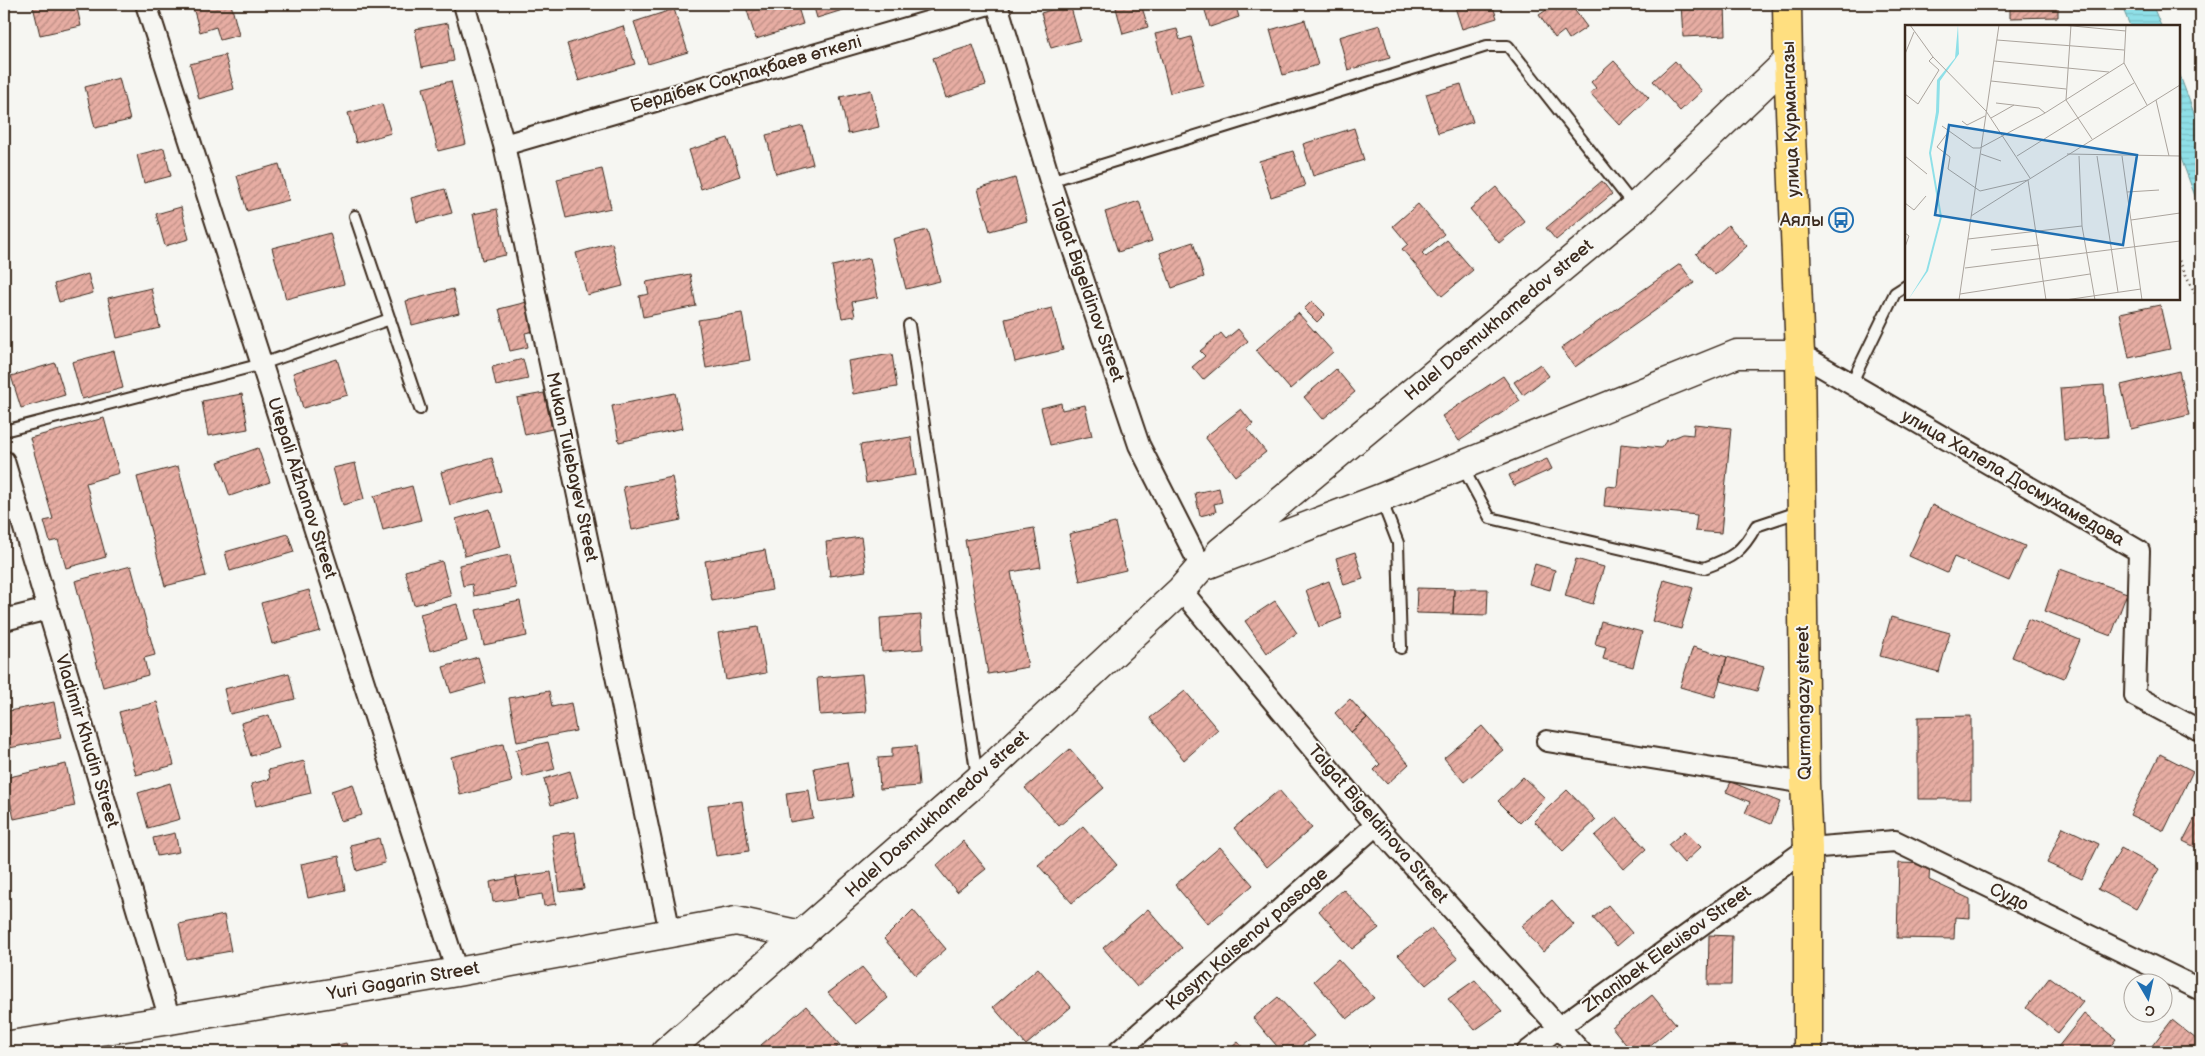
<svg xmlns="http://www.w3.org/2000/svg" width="2205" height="1056" viewBox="0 0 2205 1056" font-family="'Balsamiq Sans',sans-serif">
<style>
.water{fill:url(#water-rules);stroke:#6d9797}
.building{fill:url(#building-hatch);stroke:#3b2a1e}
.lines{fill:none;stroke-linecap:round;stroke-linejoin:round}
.lane-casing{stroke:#3b2a1e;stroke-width:14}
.street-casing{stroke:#3b2a1e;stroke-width:24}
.secondary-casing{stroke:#3b2a1e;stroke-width:31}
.primary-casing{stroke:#3b2a1e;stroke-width:31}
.path{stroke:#3b2a1e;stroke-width:3;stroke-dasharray:1 4;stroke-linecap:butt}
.lane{stroke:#f6f6f2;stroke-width:10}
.street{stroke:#f6f6f2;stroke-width:20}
.secondary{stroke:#f6f6f2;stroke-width:28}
.primary{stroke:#ffdf80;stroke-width:28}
.labels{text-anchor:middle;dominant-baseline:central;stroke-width:4;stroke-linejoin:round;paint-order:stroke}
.street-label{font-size:18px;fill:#3b2a1e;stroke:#f6f6f2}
.poi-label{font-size:18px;fill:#3b2a1e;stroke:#f6f6f2;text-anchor:end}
.inset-road{fill:none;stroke:#aba49d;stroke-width:1}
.view{fill:#1f6fb2;fill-opacity:0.15;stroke:#1f6fb2;stroke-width:2.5}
.inset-edge{fill:none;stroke:#3b2a1e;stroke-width:2.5}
</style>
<defs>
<pattern id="water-rules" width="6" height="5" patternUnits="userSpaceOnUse" patternTransform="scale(1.25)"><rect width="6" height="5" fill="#8fe0e8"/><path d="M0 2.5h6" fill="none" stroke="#7cc0c7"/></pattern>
<pattern id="building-hatch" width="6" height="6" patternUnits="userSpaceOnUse" patternTransform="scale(1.25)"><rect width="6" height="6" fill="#e7ada3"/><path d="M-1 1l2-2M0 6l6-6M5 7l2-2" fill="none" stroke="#bc8d84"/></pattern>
</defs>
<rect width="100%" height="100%" fill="#f6f6f2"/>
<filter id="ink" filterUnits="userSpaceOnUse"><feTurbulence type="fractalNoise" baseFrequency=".02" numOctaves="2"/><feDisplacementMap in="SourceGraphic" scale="10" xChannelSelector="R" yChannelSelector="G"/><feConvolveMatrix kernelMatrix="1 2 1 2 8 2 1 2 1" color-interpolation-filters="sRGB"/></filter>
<g filter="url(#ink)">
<path class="water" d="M 2121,4 L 2152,4 L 2161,26 L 2130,26 Z
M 2179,73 L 2201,132 L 2201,212 L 2179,153 Z"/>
<path class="building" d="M 44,4 L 76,4 L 81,26 L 40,35 L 33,6 Z
M 192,4 L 231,4 L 239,35 L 220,40 L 216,27 L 200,32 Z
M 745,4 L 797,4 L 803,24 L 756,39 Z
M 813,4 L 862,4 L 817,18 Z
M 1070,4 L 1080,40 L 1051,48 L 1041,13 Z
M 1115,4 L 1141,4 L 1148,27 L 1123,34 Z
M 1203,4 L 1235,4 L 1239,17 L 1210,27 Z
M 1454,4 L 1492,4 L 1497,18 L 1462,29 Z
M 1555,4 L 1570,4 L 1587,27 L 1569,39 L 1564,31 L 1555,38 L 1539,15 Z
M 1681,4 L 1725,4 L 1726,35 L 1683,37 Z
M 2010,4 L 2058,4 L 2058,17 L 2010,18 Z
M 674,9 L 688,52 L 648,64 L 634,22 Z
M 1305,20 L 1318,65 L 1283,75 L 1270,30 Z
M 448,23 L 454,61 L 422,67 L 415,29 Z
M 1380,25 L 1390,58 L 1348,70 L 1339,37 Z
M 623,26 L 635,64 L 579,81 L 567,44 Z
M 1177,29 L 1180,40 L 1191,37 L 1204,85 L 1170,93 L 1155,34 Z
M 973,45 L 986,85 L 946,98 L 933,58 Z
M 225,55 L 234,89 L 199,99 L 190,64 Z
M 1614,61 L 1649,98 L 1620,125 L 1590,93 L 1596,88 L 1591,82 Z
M 1675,61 L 1702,91 L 1680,111 L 1653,81 Z
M 119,78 L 130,120 L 95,128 L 85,87 Z
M 451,81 L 466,144 L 438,151 L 423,88 Z
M 1461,84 L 1473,122 L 1438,133 L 1426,94 Z
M 871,90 L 879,127 L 848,134 L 840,97 Z
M 382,104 L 391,133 L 356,143 L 348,113 Z
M 803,126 L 813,164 L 776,174 L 766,135 Z
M 1354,128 L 1364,160 L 1313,176 L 1303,144 Z
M 728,138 L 740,176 L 701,189 L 689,150 Z
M 164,148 L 171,176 L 144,183 L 137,155 Z
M 1293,151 L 1305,186 L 1271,197 L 1259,161 Z
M 279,164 L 289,200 L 247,211 L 237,176 Z
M 602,169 L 611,208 L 566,218 L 557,179 Z
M 1015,178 L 1027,221 L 990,231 L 978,189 Z
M 1602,181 L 1612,194 L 1556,240 L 1546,228 Z
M 1496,187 L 1525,222 L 1499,243 L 1470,209 Z
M 445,189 L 452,213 L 417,222 L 411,198 Z
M 1139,201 L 1152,241 L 1118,252 L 1105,212 Z
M 1418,204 L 1444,234 L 1422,253 L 1426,257 L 1447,240 L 1473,270 L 1442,296 L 1402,249 L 1408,244 L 1393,226 Z
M 181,207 L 189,239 L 165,246 L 156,214 Z
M 497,209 L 506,255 L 482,260 L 473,214 Z
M 1728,225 L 1747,246 L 1715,275 L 1696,254 Z
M 927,230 L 940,281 L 906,289 L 893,239 Z
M 330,233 L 344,284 L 286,299 L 272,248 Z
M 1193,242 L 1204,277 L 1172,288 L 1160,253 Z
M 612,243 L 623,286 L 587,295 L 576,253 Z
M 870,258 L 878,297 L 852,302 L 855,316 L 842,318 L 832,266 Z
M 1680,264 L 1694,283 L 1575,367 L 1561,348 Z
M 88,274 L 93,293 L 59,302 L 54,284 Z
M 690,274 L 696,306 L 643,317 L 639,296 L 649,294 L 646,282 Z
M 151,288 L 160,328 L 117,338 L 108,298 Z
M 453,289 L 459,313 L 412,325 L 406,301 Z
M 1312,301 L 1325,314 L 1317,322 L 1304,309 Z
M 527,302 L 534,331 L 525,333 L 528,347 L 510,351 L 499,309 Z
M 2160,305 L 2170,349 L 2129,358 L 2120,313 Z
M 1052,308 L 1063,350 L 1015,362 L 1005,319 Z
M 742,313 L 750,360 L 706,368 L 698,320 Z
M 1298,313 L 1333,352 L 1290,389 L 1256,350 Z
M 1238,329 L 1248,341 L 1203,380 L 1192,367 L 1205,356 L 1200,351 L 1221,333 L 1226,339 Z
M 114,351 L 123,388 L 82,399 L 72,362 Z
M 892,354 L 897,387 L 853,394 L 848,361 Z
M 337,359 L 348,395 L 303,408 L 293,373 Z
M 523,359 L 528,379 L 496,386 L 492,367 Z
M 55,363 L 65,395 L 21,408 L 11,376 Z
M 1540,364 L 1549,376 L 1523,395 L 1514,382 Z
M 1336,369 L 1355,392 L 1323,419 L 1304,397 Z
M 2179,371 L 2189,415 L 2131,429 L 2121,385 Z
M 1503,376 L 1520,401 L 1459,441 L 1442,416 Z
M 2104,385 L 2108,437 L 2064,440 L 2060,388 Z
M 544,393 L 552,429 L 525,435 L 517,398 Z
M 675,393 L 683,428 L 619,442 L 612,406 Z
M 242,394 L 248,429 L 208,436 L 202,401 Z
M 1061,403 L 1062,410 L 1085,405 L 1092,436 L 1050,445 L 1041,408 Z
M 1241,409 L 1253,424 L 1247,429 L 1266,452 L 1235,476 L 1205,437 Z
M 104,418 L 119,473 L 86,483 L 106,557 L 66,568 L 58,540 L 50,542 L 44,521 L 53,519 L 30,438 Z
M 1694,424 L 1731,428 L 1721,533 L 1695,531 L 1697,515 L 1604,506 L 1606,486 L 1617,487 L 1621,444 L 1661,448 L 1666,441 L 1683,434 L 1693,435 Z
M 911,437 L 916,475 L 866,483 L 860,445 Z
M 258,448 L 270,482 L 230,496 L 218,462 Z
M 492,458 L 501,491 L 450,505 L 441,472 Z
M 1547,459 L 1552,469 L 1514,486 L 1509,475 Z
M 355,463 L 364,499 L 343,505 L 333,468 Z
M 178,466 L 206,576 L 165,586 L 137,477 Z
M 672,477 L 681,520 L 632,530 L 623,487 Z
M 412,486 L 421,520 L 383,530 L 374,496 Z
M 1219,488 L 1222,502 L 1214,504 L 1216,512 L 1200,516 L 1195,493 Z
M 1932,505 L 2025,546 L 2009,581 L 1954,557 L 1947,573 L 1909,556 Z
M 490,509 L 500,547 L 465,556 L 456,519 Z
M 1115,523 L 1126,570 L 1080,581 L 1069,534 Z
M 1034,528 L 1041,567 L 1011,572 L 1028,667 L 988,674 L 965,540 Z
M 288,534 L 294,552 L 230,571 L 225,552 Z
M 861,537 L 866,571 L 830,576 L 826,542 Z
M 765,550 L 772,590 L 712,601 L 705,561 Z
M 1355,552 L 1363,579 L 1344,585 L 1336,558 Z
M 510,555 L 516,588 L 474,596 L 472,584 L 463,586 L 459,565 Z
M 1576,559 L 1604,567 L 1593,604 L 1565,596 Z
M 442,561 L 451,596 L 414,605 L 405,571 Z
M 1535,564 L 1555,570 L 1550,590 L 1529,584 Z
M 131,566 L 155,655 L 144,658 L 148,675 L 103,687 L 75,581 Z
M 2060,569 L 2127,593 L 2111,636 L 2045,611 Z
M 1664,580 L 1693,588 L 1681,629 L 1652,621 Z
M 1329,581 L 1342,618 L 1319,627 L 1306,590 Z
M 1417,588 L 1454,589 L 1453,614 L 1416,613 Z
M 1454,589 L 1488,589 L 1487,615 L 1453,614 Z
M 309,590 L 320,631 L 272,644 L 261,603 Z
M 520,601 L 527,636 L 484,645 L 476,610 Z
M 1275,601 L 1297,633 L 1267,653 L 1245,621 Z
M 457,604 L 467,641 L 430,651 L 420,614 Z
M 921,615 L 923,649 L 882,652 L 880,618 Z
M 1891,617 L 1950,633 L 1939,672 L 1880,656 Z
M 2028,619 L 2080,640 L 2064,678 L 2012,657 Z
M 1601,621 L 1642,632 L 1633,667 L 1603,659 L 1606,647 L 1595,644 Z
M 758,627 L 766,673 L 726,680 L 718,633 Z
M 1693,647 L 1727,657 L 1715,697 L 1680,687 Z
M 478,657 L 486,683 L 451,693 L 443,667 Z
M 1727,657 L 1764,667 L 1757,691 L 1721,681 Z
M 289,673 L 295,699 L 230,714 L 224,689 Z
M 862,674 L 866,712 L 820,715 L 817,678 Z
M 549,691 L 552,707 L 571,703 L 576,731 L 517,742 L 509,698 Z
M 1185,691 L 1218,730 L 1184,760 L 1150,718 Z
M 1350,699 L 1367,718 L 1351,732 L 1335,713 Z
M 54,702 L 61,738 L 4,749 L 4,712 Z
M 157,702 L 174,765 L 136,775 L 119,712 Z
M 269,715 L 279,748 L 251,756 L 241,723 Z
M 1971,716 L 1971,799 L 1918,799 L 1918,717 Z
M 1367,718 L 1409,764 L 1387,784 L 1374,770 L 1380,764 L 1351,732 Z
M 1482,726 L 1503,750 L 1464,782 L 1444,758 Z
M 548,742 L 555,769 L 523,777 L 516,750 Z
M 503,744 L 512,782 L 460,795 L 451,757 Z
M 916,746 L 919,786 L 880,789 L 878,758 L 892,757 L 892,748 Z
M 1070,749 L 1104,788 L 1059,826 L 1025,788 Z
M 2160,754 L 2193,771 L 2164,831 L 2130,815 Z
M 304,761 L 311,793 L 256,806 L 251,784 L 270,779 L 268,770 Z
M 847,762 L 853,797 L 820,802 L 814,768 Z
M 66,764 L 75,806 L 14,819 L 5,778 Z
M 570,771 L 578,797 L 551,805 L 544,779 Z
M 1523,777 L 1545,798 L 1520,823 L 1498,801 Z
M 1731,782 L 1780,802 L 1771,824 L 1745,813 L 1750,802 L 1726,792 Z
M 170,783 L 180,819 L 148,828 L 138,793 Z
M 353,784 L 362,815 L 341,821 L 331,791 Z
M 809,790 L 813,818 L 790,822 L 786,793 Z
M 1279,790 L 1312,828 L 1267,867 L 1234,828 Z
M 1567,790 L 1596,820 L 1563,851 L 1534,821 Z
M 742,801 L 749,851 L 716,856 L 708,805 Z
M 2201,806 L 2201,850 L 2183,841 Z
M 1617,817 L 1646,849 L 1624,869 L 1595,836 Z
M 1083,826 L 1117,865 L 1072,903 L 1038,865 Z
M 2063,827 L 2099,844 L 2082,879 L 2047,863 Z
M 1685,831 L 1701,847 L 1684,863 L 1668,845 Z
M 575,832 L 584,889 L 560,892 L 552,835 Z
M 175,833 L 179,852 L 157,856 L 153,838 Z
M 379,838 L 385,863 L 357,871 L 350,845 Z
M 963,841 L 986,869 L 957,892 L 936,866 Z
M 1220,847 L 1253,885 L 1208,924 L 1175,885 Z
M 2121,848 L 2159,869 L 2136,909 L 2098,889 Z
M 339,856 L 345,890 L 308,898 L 301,864 Z
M 1899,863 L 1930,864 L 1929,880 L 1970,899 L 1970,918 L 1955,917 L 1954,939 L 1897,938 Z
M 551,872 L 556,904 L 544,906 L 542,894 L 519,898 L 516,877 Z
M 516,877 L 519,898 L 493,902 L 490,882 Z
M 1343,889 L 1379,928 L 1352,949 L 1319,911 Z
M 1552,900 L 1574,925 L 1543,952 L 1521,926 Z
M 1608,905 L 1632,933 L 1617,946 L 1593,918 Z
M 1148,909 L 1182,948 L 1137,987 L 1103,948 Z
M 913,910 L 946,949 L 916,975 L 884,939 Z
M 224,915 L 231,951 L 186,959 L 179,924 Z
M 1431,929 L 1458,959 L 1426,985 L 1398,955 Z
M 1709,935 L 1732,936 L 1731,985 L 1708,985 Z
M 1338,959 L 1374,998 L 1347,1019 L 1314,981 Z
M 862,967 L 888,998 L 856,1024 L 828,993 Z
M 1038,968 L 1071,1007 L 1026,1045 L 993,1007 Z
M 2050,977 L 2083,1002 L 2058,1033 L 2026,1008 Z
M 1475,980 L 1502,1011 L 1475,1030 L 1448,999 Z
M 1652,995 L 1676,1024 L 1642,1052 L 1632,1052 L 1612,1027 Z
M 1278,997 L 1314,1036 L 1293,1052 L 1282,1052 L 1253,1018 Z
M 806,1006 L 840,1045 L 831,1052 L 768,1052 L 761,1045 Z
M 2084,1014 L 2116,1039 L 2106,1052 L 2054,1052 Z
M 2172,1020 L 2201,1043 L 2201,1048 L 2198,1052 L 2148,1051 Z
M 1238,1042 L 1247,1052 L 1226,1052 Z
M 346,1043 L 349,1052 L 307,1052 Z"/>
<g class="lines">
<defs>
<path id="lane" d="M 1050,181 L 1487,46 L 1508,46 L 1634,206
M 355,216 L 420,409
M 909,325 L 977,777
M 1851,384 L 1895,293 L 1906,286
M 4,431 L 262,364 L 390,319
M 1462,466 L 1490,518 L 1704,568 C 1732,558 1742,552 1756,526 L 1801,511
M 1381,499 L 1398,543 L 1401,648"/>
<path id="street" d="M 146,4 L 457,972
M 464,4 L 504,145 L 670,932
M 997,4 L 1050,181 L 1139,445 L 1201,567
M 504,145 L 989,4
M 1800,354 L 2139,551 L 2135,696 L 2201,731
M 4,461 L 170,1020
M 1181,590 L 1376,825 L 1581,1052
M 4,620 L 48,609
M 1547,741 L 1805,783
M 1118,1052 L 1376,825
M 1527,1052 L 1558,1028 L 1808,848 L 1895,841 L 2201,990"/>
<path id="secondary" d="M 1220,552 L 1635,207 L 1788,61
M 4,1046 L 170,1020 L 457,972 L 736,921 L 801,935
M 666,1052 L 978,780 L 1181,590 L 1201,567 L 1381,498 L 1737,354 L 1800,354"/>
<path id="primary" d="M 1787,4 L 1788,61 L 1800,354 L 1805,783 L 1808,848 L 1808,1052"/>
</defs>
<use href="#lane" class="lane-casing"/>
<use href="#street" class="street-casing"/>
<use href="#secondary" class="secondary-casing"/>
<use href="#primary" class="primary-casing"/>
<path class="path" d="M 2179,261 L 2198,299 L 2201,297"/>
<use href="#lane" class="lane"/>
<use href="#street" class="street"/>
<use href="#secondary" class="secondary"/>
<use href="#primary" class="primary"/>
</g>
</g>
<defs>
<symbol id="bus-ring" viewBox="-11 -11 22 22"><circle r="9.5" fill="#f6f6f2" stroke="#1f6fb2" stroke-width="1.5"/><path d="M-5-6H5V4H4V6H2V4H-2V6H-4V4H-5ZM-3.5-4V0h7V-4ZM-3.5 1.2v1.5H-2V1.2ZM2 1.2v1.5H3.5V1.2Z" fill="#1f6fb2"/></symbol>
</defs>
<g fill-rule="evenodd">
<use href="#bus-ring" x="1827" y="206" width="28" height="28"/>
</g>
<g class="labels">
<g class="street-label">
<text transform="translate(746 74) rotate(-16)">Бердібек Соқпақбаев өткелі</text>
<text transform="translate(1791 119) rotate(-92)">улица Курмангазы</text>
<text transform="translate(1087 290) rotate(71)">Talgat Bigeldinov Street</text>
<text transform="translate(1499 320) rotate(-40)">Halel Dosmukhamedov street</text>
<text transform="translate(572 467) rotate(78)">Mukan Tulebayev Street</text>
<text transform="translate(2013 478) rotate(30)">улица Халела Досмухамедова</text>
<text transform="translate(302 488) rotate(72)">Utepali Alzhanov Street</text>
<text transform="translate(1804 703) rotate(-91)">Qurmangazy street</text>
<text transform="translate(87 741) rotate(73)">Vladimir Khudin Street</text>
<text transform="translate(937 814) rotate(-42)">Halel Dosmukhamedov street</text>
<text transform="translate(1378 824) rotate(49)">Talgat Bigeldinova Street</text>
<text transform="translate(2009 897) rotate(26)">Судо</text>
<text transform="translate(1247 939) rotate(-41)">Kasym Kaisenov passage</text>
<text transform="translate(1667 949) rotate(-36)">Zhanibek Eleuisov Street</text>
<text transform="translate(403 981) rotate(-10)">Yuri Gagarin Street</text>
</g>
<g class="poi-label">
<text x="1824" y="220">Аялы</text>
</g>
</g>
<g transform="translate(1905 25)">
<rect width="275" height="275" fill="#f6f6f2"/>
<path d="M 53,0 L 54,29 L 35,56 L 34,87 L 26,128 L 37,192 L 23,246 L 3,275 L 21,246 L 35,192 L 24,128 L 31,87 L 32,55 L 50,33 Z" fill="#8fe0e8"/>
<path class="inset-road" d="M 5,0 L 28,32 L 81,86 L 125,153M 157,0 L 221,6M 166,0 L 161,75 L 187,114M 221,0 L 219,38 L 242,80M 92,15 L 219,25M 0,29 L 9,7M 89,36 L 204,47M 86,56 L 161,64M 0,69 L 13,79 L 34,45 L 24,36 L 28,32M 251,75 L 264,131M 91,78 L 134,83 L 140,88M 86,93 L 109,80M 57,96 L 62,100 L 80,91M 37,101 L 68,123 L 75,123 L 140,88 L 219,38M 44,106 L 32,122 L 45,132 L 43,144 L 75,166 L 123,155 L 275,60M 76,129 L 96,136M 162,129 L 275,131M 0,131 L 22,149M 112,131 L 229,58M 174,131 L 177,201 L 190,275M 192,131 L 213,267M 217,131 L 237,275M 222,167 L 254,165M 0,178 L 9,185 L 21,171M 66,191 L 123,155 L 141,275M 226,195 L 275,188M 0,208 L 4,211 L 0,222M 63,214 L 177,201M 86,225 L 134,220M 60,243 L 275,216M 55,269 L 185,249M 54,275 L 94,0M 160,275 L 236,264"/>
<path class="view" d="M 44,100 L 232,130 L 218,220 L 30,190 Z"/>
<rect width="275" height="275" class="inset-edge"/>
</g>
<rect width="2205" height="1056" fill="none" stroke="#f6f6f2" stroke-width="20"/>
<rect x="10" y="10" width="2185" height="1036" fill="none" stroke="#3b2a1e" stroke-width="2" filter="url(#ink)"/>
<g transform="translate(2148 998) rotate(171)"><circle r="24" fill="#f6f6f2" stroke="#aba49d"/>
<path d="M0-4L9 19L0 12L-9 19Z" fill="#1f6fb2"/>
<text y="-8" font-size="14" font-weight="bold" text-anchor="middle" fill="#3b2a1e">С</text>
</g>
</svg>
